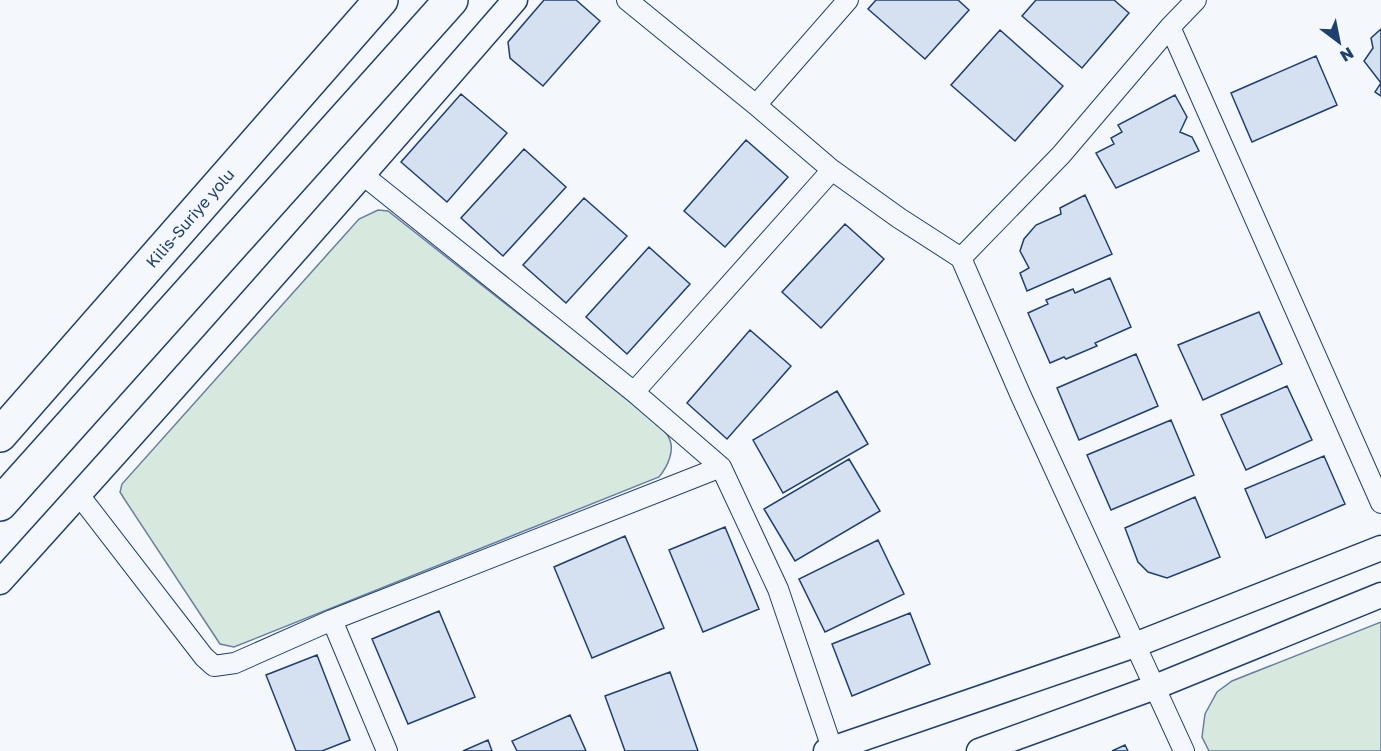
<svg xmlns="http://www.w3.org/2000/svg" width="1381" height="751" viewBox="0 0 1381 751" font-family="'Golos Text',sans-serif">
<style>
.green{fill:#d7e8df;stroke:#687fa3;stroke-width:1.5}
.building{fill:#d5e0f0;stroke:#1d3f73;stroke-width:1.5}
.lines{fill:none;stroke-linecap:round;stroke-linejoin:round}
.minor-casing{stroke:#1d3f73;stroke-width:22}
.tertiary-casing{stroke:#1d3f73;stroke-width:27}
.trunk-casing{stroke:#1d3f73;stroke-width:36}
.minor{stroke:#f4f7fb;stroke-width:20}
.tertiary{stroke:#f4f7fb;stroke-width:24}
.trunk{stroke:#f4f7fb;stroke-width:33}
.labels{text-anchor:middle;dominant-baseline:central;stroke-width:4.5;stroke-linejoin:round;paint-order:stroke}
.street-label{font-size:16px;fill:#1d3f73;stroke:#f4f7fb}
</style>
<rect width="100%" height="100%" fill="#f4f7fb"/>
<path class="green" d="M 378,210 L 388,211 L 658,424 C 662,428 666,432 668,436 C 676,449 668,466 659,477 L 234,647 L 220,644 L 125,500 L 120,492 L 122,484 L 359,219 Z
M 1381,622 L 1381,751 L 1209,751 L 1202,737 L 1205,714 L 1217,692 L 1232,681 Z"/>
<path class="building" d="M 544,0 L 576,0 L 600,21 L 543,86 L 510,58 L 508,42 Z
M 876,0 L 958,0 L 969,10 L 925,59 L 868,9 Z
M 1036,0 L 1114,0 L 1129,13 L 1082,68 L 1022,16 Z
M 1381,29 L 1381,96 L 1375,92 L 1381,83 L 1364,61 L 1373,48 L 1371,38 Z
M 1000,30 L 1063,86 L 1015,141 L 951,85 Z
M 1316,56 L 1337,105 L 1252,142 L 1231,93 Z
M 461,94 L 507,133 L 447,202 L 401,162 Z
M 1175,95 L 1187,117 L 1180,132 L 1192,137 L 1199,151 L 1116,188 L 1096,153 L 1114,144 L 1111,138 L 1122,132 L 1118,125 Z
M 746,140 L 788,177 L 725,247 L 684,211 Z
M 524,149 L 566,187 L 503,256 L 461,218 Z
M 1085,195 L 1112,254 L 1027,291 L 1020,273 L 1029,268 L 1020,251 L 1024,239 L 1036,225 L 1061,214 L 1060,208 Z
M 584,198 L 627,236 L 566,303 L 523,265 Z
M 845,224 L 884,259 L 821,328 L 782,292 Z
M 649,247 L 690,284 L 627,354 L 586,317 Z
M 1110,278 L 1131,327 L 1095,343 L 1097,346 L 1066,359 L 1064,357 L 1050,363 L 1028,313 L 1048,304 L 1046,300 L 1073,289 L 1075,293 Z
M 1259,312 L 1282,364 L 1203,400 L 1178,345 Z
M 750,330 L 791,366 L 727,439 L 687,403 Z
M 1136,354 L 1158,406 L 1079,440 L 1057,388 Z
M 1287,386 L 1312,440 L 1246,470 L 1221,415 Z
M 837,391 L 868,444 L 783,493 L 753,440 Z
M 1171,420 L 1194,475 L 1111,510 L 1087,455 Z
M 1324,456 L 1345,504 L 1266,538 L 1245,489 Z
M 849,459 L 880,511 L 795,561 L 764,509 Z
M 1195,497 L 1220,557 L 1167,578 L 1148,572 L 1138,562 L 1125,528 Z
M 725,527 L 759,609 L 703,632 L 669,550 Z
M 625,536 L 664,628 L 592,658 L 554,567 Z
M 878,540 L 904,594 L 825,632 L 799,579 Z
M 439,611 L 475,697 L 408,724 L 372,639 Z
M 910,613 L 930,664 L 852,696 L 832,644 Z
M 317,655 L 350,740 L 322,751 L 296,751 L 266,675 Z
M 670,672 L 698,751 L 625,751 L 605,696 Z
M 570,715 L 586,751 L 517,751 L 512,741 Z
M 488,740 L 492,751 L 463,751 Z
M 1125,745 L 1128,751 L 1112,751 Z"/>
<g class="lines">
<defs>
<path id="minor" d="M 627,0 L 756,105 L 832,170 L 899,218 L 961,258 L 1021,396 L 1184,751
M 1170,27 L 1381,503
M 756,105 L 848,0
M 363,175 L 634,392 L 721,467 L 778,589 L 832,748
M 961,258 L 1061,155 L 1170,27 L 1196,0
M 634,392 L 832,170
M 79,495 L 204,657 L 214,666 L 235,663 L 332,620 L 721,467
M 332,620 L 387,751"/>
<path id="tertiary" d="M 0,582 C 174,390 345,196 515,0
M 826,751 L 1135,645 L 1381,548
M 979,751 L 1155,687 L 1381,595"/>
<path id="trunk" d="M 0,435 L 381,0
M 0,504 L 451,0"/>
</defs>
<use href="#minor" class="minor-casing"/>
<use href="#tertiary" class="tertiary-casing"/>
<use href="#trunk" class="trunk-casing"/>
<use href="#minor" class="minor"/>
<use href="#tertiary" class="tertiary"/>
<use href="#trunk" class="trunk"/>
</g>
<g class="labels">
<g class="street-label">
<text transform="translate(190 218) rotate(-49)">Kilis-Suriye yolu</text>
</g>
</g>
<g transform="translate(1339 42) rotate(148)" stroke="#f4f7fb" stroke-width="4.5" paint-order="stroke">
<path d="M0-4.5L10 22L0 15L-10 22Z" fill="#1d3f73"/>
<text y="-9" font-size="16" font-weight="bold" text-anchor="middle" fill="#1d3f73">N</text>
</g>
</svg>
